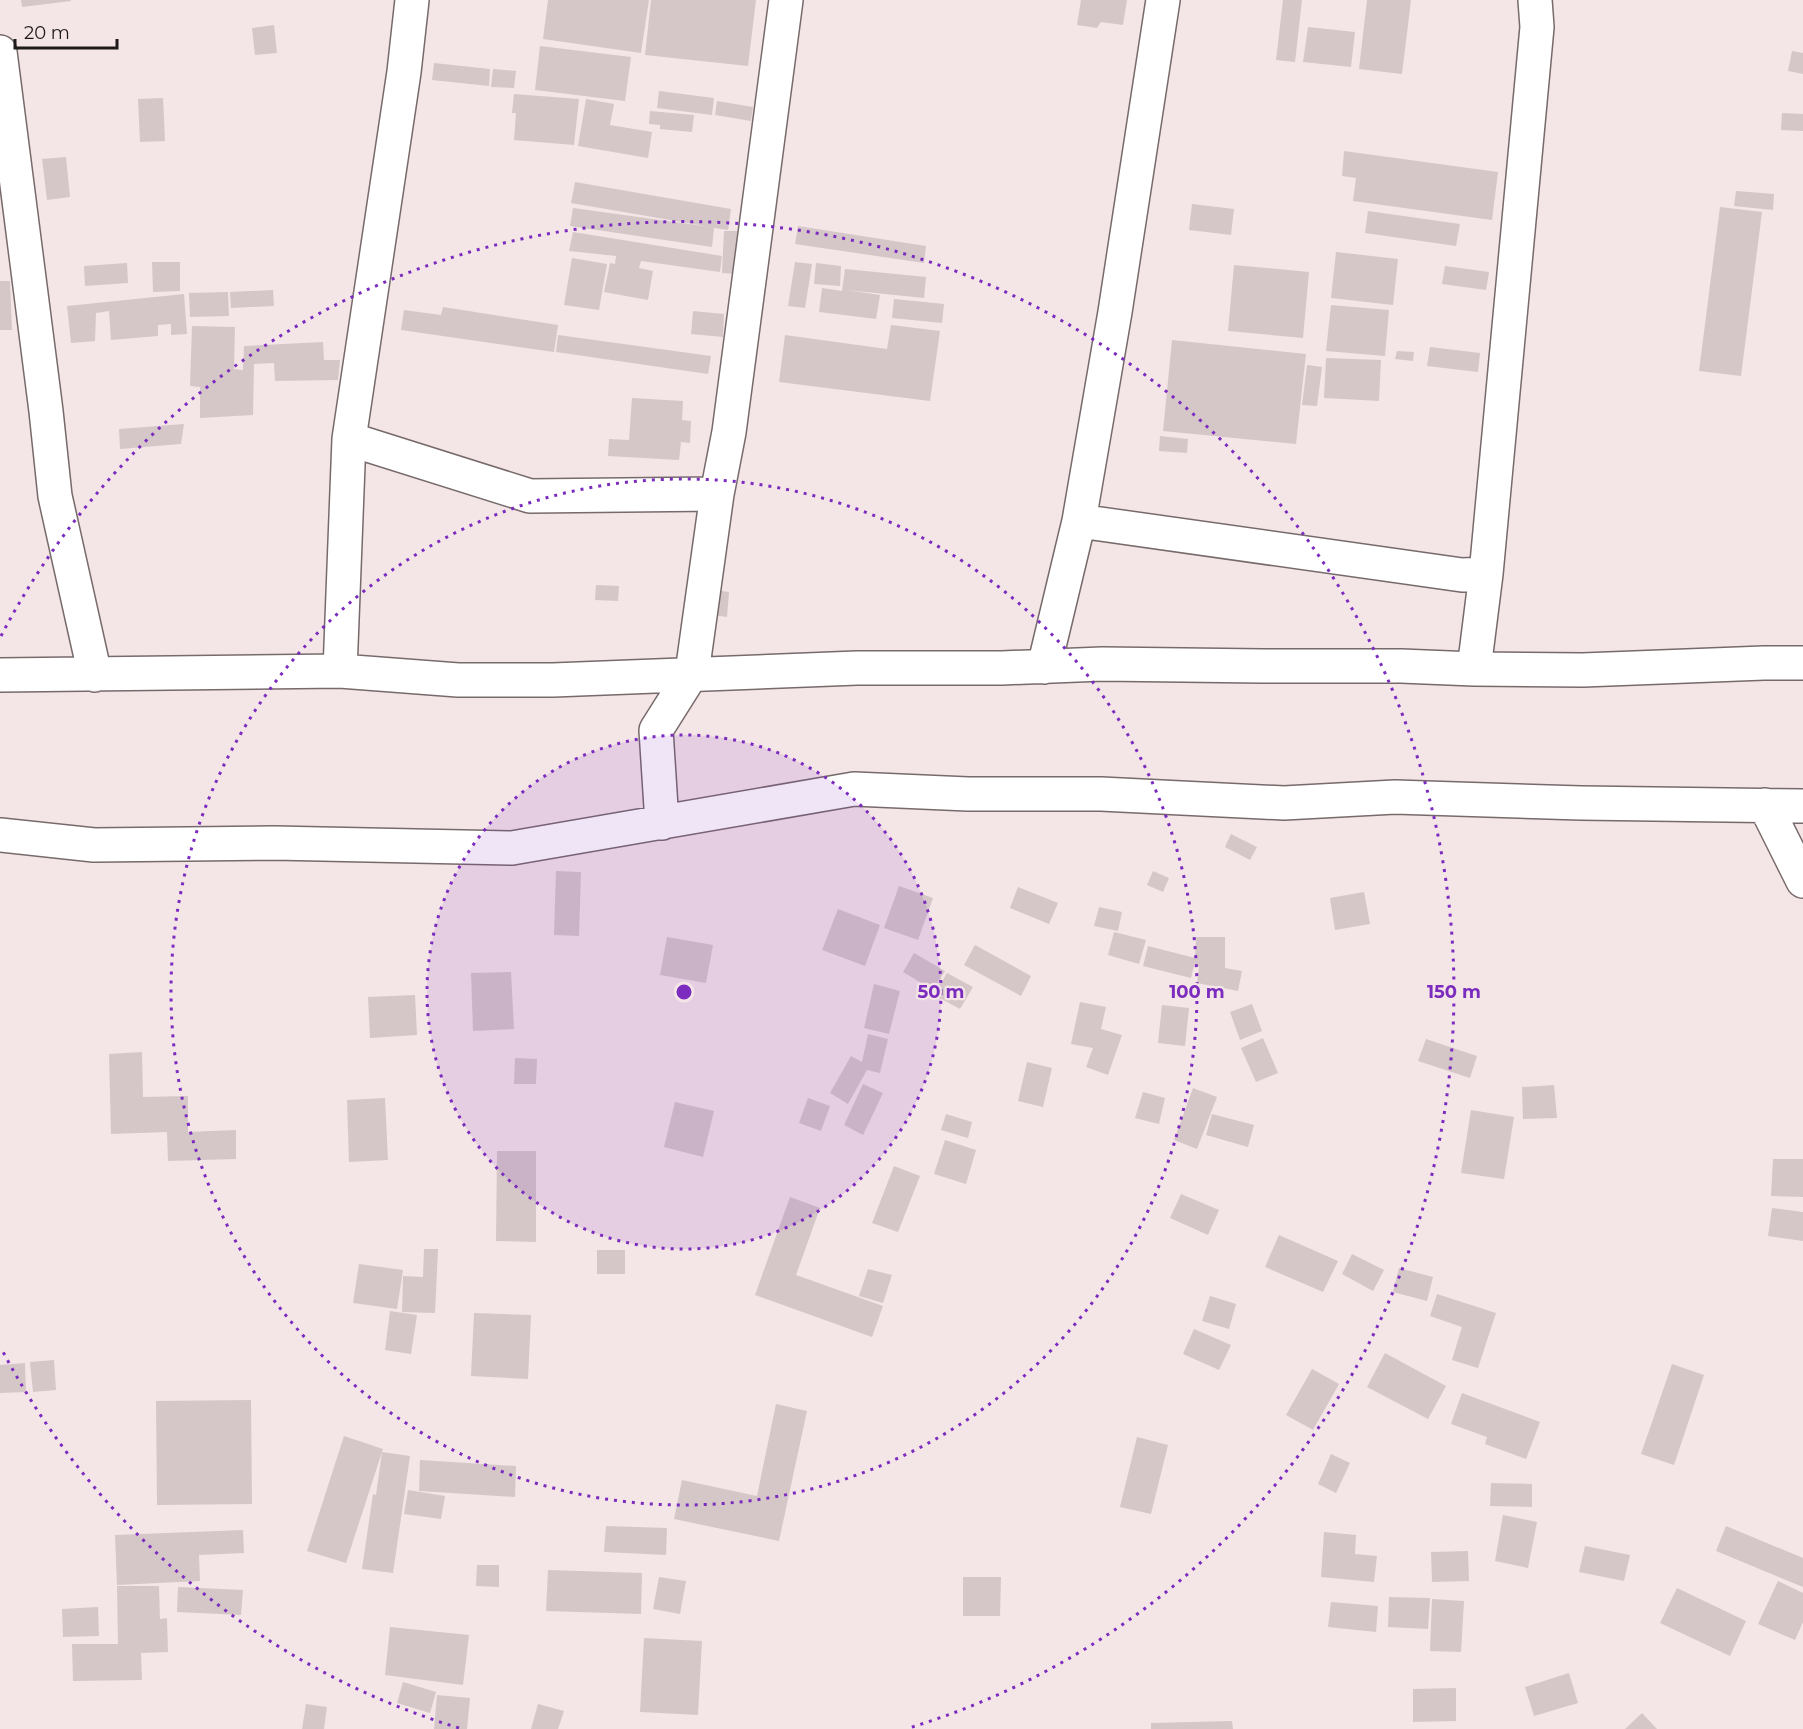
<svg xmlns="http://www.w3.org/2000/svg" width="1803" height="1729" viewBox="0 0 1803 1729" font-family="Montserrat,sans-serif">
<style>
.building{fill:#d5c7c8}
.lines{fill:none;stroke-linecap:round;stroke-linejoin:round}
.street-casing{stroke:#776a6b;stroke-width:36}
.street{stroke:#fff;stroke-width:33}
.ring{fill:none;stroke:#7b2cbf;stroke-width:3;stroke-dasharray:3 6}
.centre{fill:#7b2cbf;stroke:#f4e5e6;stroke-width:3}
.ring-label{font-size:18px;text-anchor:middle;font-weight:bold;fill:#7b2cbf;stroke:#f4e5e6;stroke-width:4.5;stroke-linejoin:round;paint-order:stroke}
</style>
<rect width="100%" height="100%" fill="#f4e5e6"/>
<path class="building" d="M 21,0 L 71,0 L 71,1 L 22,7 Z
M 548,0 L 649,0 L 641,53 L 543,39 Z
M 651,0 L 756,0 L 748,66 L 645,55 Z
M 1081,0 L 1127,0 L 1123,25 L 1101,22 L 1097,28 L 1077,25 Z
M 1283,0 L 1302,0 L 1295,62 L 1276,60 Z
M 1367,0 L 1411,0 L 1402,74 L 1359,69 Z
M 274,25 L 277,53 L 255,55 L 252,28 Z
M 1308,27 L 1355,32 L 1351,67 L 1303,62 Z
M 540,46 L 631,57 L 625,101 L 535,90 Z
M 1792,51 L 1803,53 L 1803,74 L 1788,71 Z
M 434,63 L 490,69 L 489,86 L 432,80 Z
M 493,69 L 516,71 L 514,88 L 491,87 Z
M 659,91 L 714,98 L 712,115 L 657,108 Z
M 514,94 L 579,99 L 574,145 L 514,140 L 516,113 L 512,113 Z
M 163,98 L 165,141 L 140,142 L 138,99 Z
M 586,99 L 614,104 L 610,125 L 652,132 L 648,158 L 578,146 Z
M 717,101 L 753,107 L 751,121 L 715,115 Z
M 650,111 L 694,115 L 692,132 L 660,129 L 660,125 L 649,124 Z
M 1782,113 L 1803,114 L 1803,131 L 1781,130 Z
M 1344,151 L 1498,172 L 1492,220 L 1353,201 L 1356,178 L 1342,176 Z
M 66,157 L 70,197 L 47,200 L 42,159 Z
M 575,182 L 731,209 L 728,230 L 714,228 L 712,247 L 570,226 L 573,208 L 711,227 L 571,203 Z
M 1736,191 L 1774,194 L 1773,210 L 1734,206 Z
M 1192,204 L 1234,209 L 1231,235 L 1189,230 Z
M 1720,207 L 1762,212 L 1741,376 L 1699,371 Z
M 1368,211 L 1460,224 L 1456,246 L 1365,233 Z
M 798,226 L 926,246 L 924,263 L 795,244 Z
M 724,231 L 738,231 L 737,274 L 722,273 Z
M 573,232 L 722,256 L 720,272 L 641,261 L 639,268 L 653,271 L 648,300 L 604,292 L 610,263 L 615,264 L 616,256 L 569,251 Z
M 1336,252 L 1398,259 L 1393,305 L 1331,298 Z
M 572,258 L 607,264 L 599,310 L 564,305 Z
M 152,262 L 180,262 L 180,291 L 153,292 Z
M 795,262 L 812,264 L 805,308 L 788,306 Z
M 127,263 L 128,283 L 85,286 L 84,266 Z
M 816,263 L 841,266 L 840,286 L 814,284 Z
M 1234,265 L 1309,272 L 1303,338 L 1228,331 Z
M 1445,266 L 1489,272 L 1486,290 L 1442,284 Z
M 845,269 L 926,277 L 924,298 L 846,290 L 880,295 L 876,319 L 819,312 L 822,288 L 842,291 Z
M 0,281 L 10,281 L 12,330 L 0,330 Z
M 273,290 L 274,306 L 231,308 L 230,292 Z
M 228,292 L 229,316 L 190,317 L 189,293 Z
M 184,294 L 187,334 L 171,335 L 171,324 L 158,325 L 158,336 L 111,340 L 109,311 L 96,313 L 95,341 L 71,343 L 67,306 Z
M 894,299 L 944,304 L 942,323 L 892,318 Z
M 1331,305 L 1389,310 L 1385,356 L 1326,351 Z
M 443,307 L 558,325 L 554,352 L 401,330 L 404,310 L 441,315 Z
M 693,311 L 724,314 L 723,337 L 691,334 Z
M 891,325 L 940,331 L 930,401 L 779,382 L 785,335 L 887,349 Z
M 192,326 L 235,327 L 234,369 L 243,370 L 244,346 L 323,342 L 324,360 L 340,360 L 338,380 L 275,381 L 274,363 L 254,364 L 253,415 L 200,418 L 200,387 L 190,386 Z
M 558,335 L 711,356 L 708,374 L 556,352 Z
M 1172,340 L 1306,354 L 1296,444 L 1163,431 Z
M 1430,347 L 1480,353 L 1478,372 L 1427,366 Z
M 1397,351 L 1414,352 L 1413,361 L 1395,359 Z
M 1326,358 L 1381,360 L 1379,401 L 1324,398 Z
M 1307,365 L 1322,367 L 1317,406 L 1302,405 Z
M 632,398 L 683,401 L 682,420 L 691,421 L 690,443 L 681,442 L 679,460 L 608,456 L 609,439 L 629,440 Z
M 184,424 L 181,444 L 120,449 L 119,429 Z
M 1160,436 L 1188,439 L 1187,453 L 1159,451 Z
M 596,585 L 619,586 L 618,601 L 595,600 Z
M 707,589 L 729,592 L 727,617 L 704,614 Z
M 1231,834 L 1257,847 L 1250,860 L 1225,847 Z
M 556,871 L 581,872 L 579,936 L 554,935 Z
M 1153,871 L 1169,878 L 1163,892 L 1147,885 Z
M 899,886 L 933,898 L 918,940 L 884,928 Z
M 1018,887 L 1058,903 L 1049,924 L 1010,908 Z
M 1364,892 L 1370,924 L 1335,930 L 1330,898 Z
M 1099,907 L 1122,912 L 1118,931 L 1094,926 Z
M 838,909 L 880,925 L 865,966 L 822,950 Z
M 1114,932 L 1146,940 L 1139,964 L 1108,955 Z
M 667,937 L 713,945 L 706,983 L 660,975 Z
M 1196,937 L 1225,937 L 1225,968 L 1242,971 L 1238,991 L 1197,983 L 1199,967 L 1195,967 L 1195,962 L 1191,978 L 1143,966 L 1148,946 L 1195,958 Z
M 975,945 L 1031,976 L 1021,996 L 964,965 Z
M 914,953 L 945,971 L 933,990 L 903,972 Z
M 511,972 L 514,1029 L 473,1031 L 471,973 Z
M 947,973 L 973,987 L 960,1009 L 934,995 Z
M 874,984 L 900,991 L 889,1034 L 864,1028 Z
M 415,995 L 417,1035 L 370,1038 L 368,997 Z
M 1080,1002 L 1106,1007 L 1101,1029 L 1122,1035 L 1108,1075 L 1086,1067 L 1093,1048 L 1071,1044 Z
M 1252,1004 L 1262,1031 L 1240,1040 L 1230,1012 Z
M 1162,1005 L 1189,1008 L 1185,1046 L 1158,1043 Z
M 868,1034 L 888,1039 L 880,1073 L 867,1070 L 848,1104 L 830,1093 L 851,1056 L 862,1062 Z
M 1263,1038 L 1278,1073 L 1256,1082 L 1241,1048 Z
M 1426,1039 L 1477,1056 L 1470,1078 L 1418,1061 Z
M 142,1052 L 143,1097 L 188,1096 L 188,1132 L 236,1130 L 236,1159 L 168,1161 L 167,1132 L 111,1134 L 109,1054 Z
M 515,1058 L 537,1059 L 536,1084 L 514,1084 Z
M 1027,1062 L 1052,1068 L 1043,1107 L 1018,1101 Z
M 863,1084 L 883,1093 L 863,1135 L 844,1125 Z
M 1554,1085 L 1557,1118 L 1523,1119 L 1522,1087 Z
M 1193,1088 L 1217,1097 L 1197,1149 L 1174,1140 Z
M 1143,1092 L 1165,1098 L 1159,1124 L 1135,1118 Z
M 385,1098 L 388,1160 L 349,1162 L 347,1100 Z
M 808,1098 L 830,1106 L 821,1131 L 799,1123 Z
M 675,1102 L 714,1111 L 703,1157 L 664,1147 Z
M 1471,1110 L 1514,1117 L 1504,1179 L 1461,1173 Z
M 946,1114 L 972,1122 L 968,1138 L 941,1130 Z
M 1212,1114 L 1254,1125 L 1248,1147 L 1206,1135 Z
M 945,1140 L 976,1150 L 966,1184 L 934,1174 Z
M 497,1151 L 536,1151 L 536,1242 L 496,1241 Z
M 1773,1159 L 1803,1159 L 1803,1197 L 1771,1196 Z
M 894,1166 L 920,1176 L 898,1232 L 872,1223 Z
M 1181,1194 L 1219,1210 L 1208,1235 L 1170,1218 Z
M 790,1197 L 820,1208 L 796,1275 L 883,1306 L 872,1337 L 755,1295 Z
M 1772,1208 L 1803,1212 L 1803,1241 L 1768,1236 Z
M 1279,1235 L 1338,1261 L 1323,1292 L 1265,1267 Z
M 424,1249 L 438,1249 L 435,1313 L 402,1312 L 403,1276 L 423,1277 Z
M 597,1250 L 625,1250 L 625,1274 L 597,1274 Z
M 1352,1254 L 1384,1270 L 1373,1291 L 1342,1274 Z
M 359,1264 L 403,1270 L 397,1309 L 353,1303 Z
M 1399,1268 L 1433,1277 L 1427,1301 L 1393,1292 Z
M 868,1269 L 892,1275 L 883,1303 L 859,1296 Z
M 1437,1294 L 1496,1313 L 1478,1368 L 1452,1360 L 1462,1327 L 1430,1316 Z
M 1210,1296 L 1236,1304 L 1229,1329 L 1202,1321 Z
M 390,1311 L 417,1315 L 411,1354 L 385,1350 Z
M 474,1313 L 531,1315 L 528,1379 L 471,1376 Z
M 1194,1329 L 1231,1345 L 1219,1370 L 1183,1354 Z
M 1385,1353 L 1446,1386 L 1428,1419 L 1367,1387 Z
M 54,1360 L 56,1390 L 33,1392 L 30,1362 Z
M 25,1363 L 26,1392 L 0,1393 L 0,1365 Z
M 1672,1364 L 1704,1375 L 1674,1465 L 1641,1454 Z
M 1312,1369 L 1339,1384 L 1313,1430 L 1286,1415 Z
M 1462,1393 L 1540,1422 L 1526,1459 L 1485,1444 L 1487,1437 L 1451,1424 Z
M 251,1400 L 252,1504 L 157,1505 L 156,1401 Z
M 776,1404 L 807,1411 L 779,1541 L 674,1519 L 682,1480 L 757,1496 Z
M 344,1436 L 383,1449 L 382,1452 L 410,1456 L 393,1573 L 362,1569 L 373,1494 L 376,1495 L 382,1452 L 346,1563 L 307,1551 Z
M 1137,1437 L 1168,1445 L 1151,1514 L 1120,1507 Z
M 1331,1454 L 1350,1463 L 1336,1493 L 1318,1484 Z
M 420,1460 L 516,1466 L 515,1497 L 419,1491 Z
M 1491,1483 L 1532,1484 L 1532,1507 L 1490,1506 Z
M 408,1490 L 445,1496 L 441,1519 L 404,1514 Z
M 1503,1515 L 1537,1522 L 1528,1568 L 1495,1561 Z
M 606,1526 L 667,1528 L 666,1555 L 604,1552 Z
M 1726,1526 L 1803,1558 L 1803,1587 L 1716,1551 Z
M 243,1530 L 244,1553 L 199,1555 L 200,1581 L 117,1585 L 115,1535 Z
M 1324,1532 L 1356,1535 L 1355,1554 L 1377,1556 L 1374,1582 L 1321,1577 Z
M 1585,1546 L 1630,1555 L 1624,1581 L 1579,1572 Z
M 1468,1551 L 1469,1581 L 1432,1582 L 1431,1552 Z
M 477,1565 L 499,1565 L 499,1587 L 476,1586 Z
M 548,1570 L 642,1573 L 641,1614 L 546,1611 Z
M 659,1577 L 686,1581 L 680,1614 L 653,1609 Z
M 963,1577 L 1001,1577 L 1000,1616 L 963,1616 Z
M 1778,1581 L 1803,1593 L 1803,1622 L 1795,1640 L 1758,1624 Z
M 117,1586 L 159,1586 L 160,1619 L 167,1618 L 168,1652 L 141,1653 L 142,1680 L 73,1681 L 72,1644 L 118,1644 Z
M 178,1587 L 243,1590 L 241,1615 L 177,1612 Z
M 1677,1588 L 1746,1621 L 1730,1656 L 1660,1623 Z
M 1389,1597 L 1430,1598 L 1428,1629 L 1388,1627 Z
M 1432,1599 L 1464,1601 L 1461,1652 L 1430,1651 Z
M 1331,1602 L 1378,1606 L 1376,1632 L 1328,1627 Z
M 98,1607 L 99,1636 L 63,1637 L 62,1609 Z
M 390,1627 L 469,1635 L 463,1685 L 385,1675 Z
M 644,1638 L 702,1641 L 698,1715 L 640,1712 Z
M 1569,1673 L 1578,1703 L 1534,1716 L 1525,1687 Z
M 403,1682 L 436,1692 L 430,1713 L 397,1703 Z
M 1456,1688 L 1456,1721 L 1413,1722 L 1413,1689 Z
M 437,1695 L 470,1698 L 467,1729 L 434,1729 Z
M 306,1704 L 327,1707 L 324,1729 L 302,1729 Z
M 538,1704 L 564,1711 L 558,1729 L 531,1729 Z
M 1642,1713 L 1657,1729 L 1625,1729 Z
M 1232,1721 L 1233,1729 L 1151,1729 L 1151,1723 Z"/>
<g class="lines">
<defs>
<path id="street" d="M 0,52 L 46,411 L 55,496 L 95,675
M 349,439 L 530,496 L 717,494
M 1079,521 L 1462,575 L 1486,574
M 1044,667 L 1079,521 L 1115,312 L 1163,0
M 1474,669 L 1486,574 L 1537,27 L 1535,0
M 340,671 L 349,439 L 404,72 L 412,0
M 0,675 L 340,671 L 458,680 L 553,680 L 857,668 L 1002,668 L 1102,664 L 1263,666 L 1401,666 L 1474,669 L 1583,670 L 1764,663 L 1803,663
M 1765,805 L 1803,881
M 662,823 L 656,730 L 692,673 L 717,494 L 729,432 L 786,0
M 0,835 L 94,845 L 274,843 L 512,848 L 854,789 L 968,794 L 1101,794 L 1284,803 L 1395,797 L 1581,803 L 1803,806"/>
</defs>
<use href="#street" class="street-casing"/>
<use href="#street" class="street"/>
</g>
<circle cx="684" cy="992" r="257" fill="#7b2cbf" fill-opacity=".12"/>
<g class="ring">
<circle cx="684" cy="992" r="257"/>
<circle cx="684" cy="992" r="513"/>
<path d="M459 1728A770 770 0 0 1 1 1348M1 636A770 770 0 1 1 909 1728"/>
</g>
<circle cx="684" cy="992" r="9" class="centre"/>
<g class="ring-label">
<text x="941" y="998">50 m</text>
<text x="1197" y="998">100 m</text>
<text x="1454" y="998">150 m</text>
</g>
<path d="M15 39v9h102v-9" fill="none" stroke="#1f1a1a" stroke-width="3"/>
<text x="24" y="39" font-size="18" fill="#1f1a1a" stroke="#f4e5e6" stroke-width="4.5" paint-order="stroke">20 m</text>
</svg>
